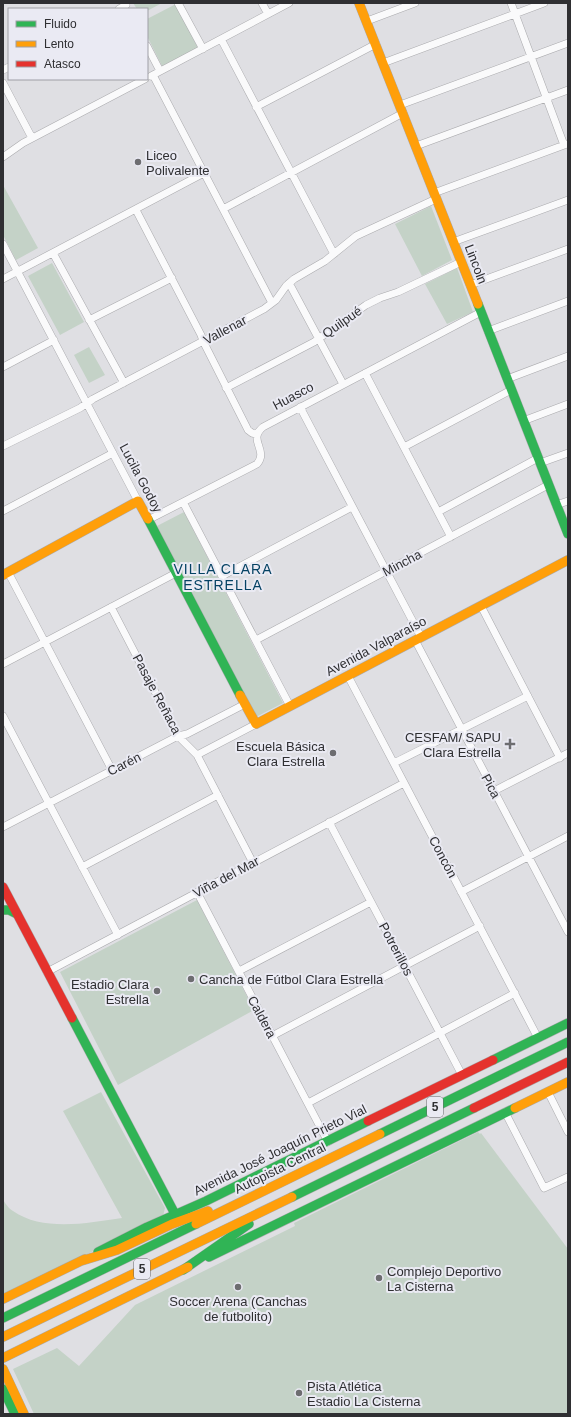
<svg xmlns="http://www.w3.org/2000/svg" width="571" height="1417" viewBox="0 0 571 1417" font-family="Helvetica,sans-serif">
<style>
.green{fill:#c4d2c7}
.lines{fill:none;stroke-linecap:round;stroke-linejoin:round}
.street-casing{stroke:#aaaaad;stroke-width:8}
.fast-casing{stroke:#aaaaad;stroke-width:10}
.slow-casing{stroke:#aaaaad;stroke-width:10}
.jam-casing{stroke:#aaaaad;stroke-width:10}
.street{stroke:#fafafb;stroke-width:7}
.fast{stroke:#30b455;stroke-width:9}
.slow{stroke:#ff9f0a;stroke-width:9}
.jam{stroke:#e5322d;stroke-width:9}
.poi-dot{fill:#6d6d70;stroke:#eaeaf3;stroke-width:1.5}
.labels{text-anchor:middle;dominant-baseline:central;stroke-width:4;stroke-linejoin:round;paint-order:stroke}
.shield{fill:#eaeaf3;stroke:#67676c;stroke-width:1}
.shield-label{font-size:12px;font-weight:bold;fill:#2f2f32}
.poi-label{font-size:13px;fill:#2f2f32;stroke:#eaeaf3;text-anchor:start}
.street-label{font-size:13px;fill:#2f2f32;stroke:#eaeaf3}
.neighbourhood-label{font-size:14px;letter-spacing:1px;fill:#054263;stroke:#eaeaf3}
</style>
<rect width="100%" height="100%" fill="#dfdfe3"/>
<path class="green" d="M 133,3 L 162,3 L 147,11 L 147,9 L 137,9 Z
M 176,4 L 198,48 L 162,66 L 147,36 L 147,19 Z
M 3,185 L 38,248 L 16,260 L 3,235 Z
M 431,206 L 452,260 L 422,276 L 395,224 Z
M 52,263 L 84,322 L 60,335 L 28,276 Z
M 457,268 L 473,312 L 447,324 L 425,284 Z
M 89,347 L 105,375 L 89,383 L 74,355 Z
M 184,512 L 283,703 L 256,717 L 157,526 Z
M 197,900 L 254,1010 L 118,1085 L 60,972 Z
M 101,1092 L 165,1208 L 163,1216 L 44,1276 L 3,1296 L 3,1200 C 6,1204 9,1209 13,1211 C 43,1232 88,1223 122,1218 L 63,1111 Z
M 478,1132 L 480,1134 L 481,1133 L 568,1249 L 567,1250 L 568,1251 L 568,1414 L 34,1414 L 13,1369 L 57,1348 L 79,1366 L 135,1305 L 295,1226 L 294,1223 Z"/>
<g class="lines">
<defs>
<path id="street" d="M 178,3 L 203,49
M 262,3 L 268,14
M 511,3 L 564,145
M 119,9 L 126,5
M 367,21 L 415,3
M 221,39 L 334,254
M 147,46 L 160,71
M 383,63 L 544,3
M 3,70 L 9,67
M 153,75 L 272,303
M 151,76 L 289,3
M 3,83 L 32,138
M 400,105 L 568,43
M 256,107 L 376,44
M 416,146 L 568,90
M 3,157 L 23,143 L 145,79
M 434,193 L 567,144
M 223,209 L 403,113
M 136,210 L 201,335 L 203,341 L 248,430 L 252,433 L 256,434
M 453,242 L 568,200
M 3,244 L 138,501
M 53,253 L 124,383
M 3,279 L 204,173
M 289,283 L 343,384
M 470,285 L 568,249
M 89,320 L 172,278
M 488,331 L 568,301
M 3,367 L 54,340
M 365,373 L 451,537
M 507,379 L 568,356
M 226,388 L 314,342 L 366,305 L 380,298 L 398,292 L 461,262
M 300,407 L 421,637
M 523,421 L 568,404
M 3,446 L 80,408 L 93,399 L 264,309 L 276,300 L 286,286 L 294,279 L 325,261 L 356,236 L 436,199
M 404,447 L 511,390
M 540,463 L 568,453
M 183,502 L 290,706
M 556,505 L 568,501
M 3,511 L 113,453
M 438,512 L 538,458
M 148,520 L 257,464 C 269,450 247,440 263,427 L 481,312
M 8,572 L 112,770
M 222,576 L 352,507
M 481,606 L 560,758
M 111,607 L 178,736 L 197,755 L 253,863
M 256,640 L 548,485
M 415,640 L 568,932
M 3,664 L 176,573
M 348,676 L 538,1038
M 3,716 L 118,935
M 197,755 L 256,724
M 394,763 L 528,696
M 494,791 L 568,753
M 329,822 L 462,1075
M 3,827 L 178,736 L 187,734 L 245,704
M 82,867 L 218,795
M 197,892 L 328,1142
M 461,892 L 568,836
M 239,971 L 371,902
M 47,972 L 404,783
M 272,1036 L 480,926
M 548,1092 L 568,1132
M 308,1103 L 515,993
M 505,1112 L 544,1188 L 568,1177"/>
<path id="fast" d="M 478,304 L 568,534
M 148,519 L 240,695
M 3,910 L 9,910 L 17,914
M 72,1018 L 175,1214
M 493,1060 L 568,1023
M 380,1134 L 568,1042
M 292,1197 L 474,1108
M 98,1252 L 147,1227 L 206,1201 L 368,1121
M 209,1257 L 515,1108
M 183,1270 L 249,1224
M 3,1318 L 196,1224
M 3,1389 L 15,1414"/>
<path id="slow" d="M 359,3 L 478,304
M 3,575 L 138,501 L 148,519
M 240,695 L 256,724 L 568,560
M 515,1108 L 568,1082
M 196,1224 L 380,1134
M 81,1261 L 117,1250 L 172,1224 L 208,1211
M 3,1299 L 85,1259
M 3,1337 L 292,1197
M 3,1358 L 188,1267
M 3,1369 L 24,1414"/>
<path id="jam" d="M 3,887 L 72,1018
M 474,1108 L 568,1062
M 368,1121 L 493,1060"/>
</defs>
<use href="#street" class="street-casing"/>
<use href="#fast" class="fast-casing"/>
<use href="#slow" class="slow-casing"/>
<use href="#jam" class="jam-casing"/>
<use href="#street" class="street"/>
<use href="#fast" class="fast"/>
<use href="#slow" class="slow"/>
<use href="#jam" class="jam"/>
</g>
<g class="poi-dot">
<circle cx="138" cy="162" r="4"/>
<path d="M508 738h4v4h4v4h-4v4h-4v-4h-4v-4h4z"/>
<circle cx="333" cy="753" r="4"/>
<circle cx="191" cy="979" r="4"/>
<circle cx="157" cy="991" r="4"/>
<circle cx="379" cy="1278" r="4"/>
<circle cx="238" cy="1287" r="4"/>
<circle cx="299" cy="1393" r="4"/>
</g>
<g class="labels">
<g class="shield">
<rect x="427" y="1097" width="16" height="20" rx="3"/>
<rect x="134" y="1259" width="16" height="20" rx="3"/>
</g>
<g class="shield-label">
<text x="435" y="1107">5</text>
<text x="142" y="1269">5</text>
</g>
<g class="poi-label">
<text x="146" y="155">Liceo<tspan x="146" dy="15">Polivalente</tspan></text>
<text x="501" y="737" text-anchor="end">CESFAM/ SAPU<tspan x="501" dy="15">Clara Estrella</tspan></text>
<text x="325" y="746" text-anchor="end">Escuela Básica<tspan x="325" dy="15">Clara Estrella</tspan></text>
<text x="199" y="979">Cancha de Fútbol Clara Estrella</text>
<text x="149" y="984" text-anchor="end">Estadio Clara<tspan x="149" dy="15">Estrella</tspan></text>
<text x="387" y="1271">Complejo Deportivo<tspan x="387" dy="15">La Cisterna</tspan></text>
<text x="238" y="1301" text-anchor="middle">Soccer Arena (Canchas<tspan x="238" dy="15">de futbolito)</tspan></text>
<text x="307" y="1386">Pista Atlética<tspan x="307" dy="15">Estadio La Cisterna</tspan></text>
</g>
<g class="street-label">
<text transform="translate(476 264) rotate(69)">Lincoln</text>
<text transform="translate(342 322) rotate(-35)">Quilpué</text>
<text transform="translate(225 330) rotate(-28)">Vallenar</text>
<text transform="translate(293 396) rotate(-28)">Huasco</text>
<text transform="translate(141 478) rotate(62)">Lucila Godoy</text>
<text transform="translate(402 563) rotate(-28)">Mincha</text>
<text transform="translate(376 646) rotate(-28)">Avenida Valparaíso</text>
<text transform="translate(157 694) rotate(62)">Pasaje Reñaca</text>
<text transform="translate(124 764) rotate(-27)">Carén</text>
<text transform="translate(491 786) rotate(62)">Pica</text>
<text transform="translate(443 857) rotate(62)">Concón</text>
<text transform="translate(226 877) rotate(-28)">Viña del Mar</text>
<text transform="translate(396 949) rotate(62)">Potrerillos</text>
<text transform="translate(262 1017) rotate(62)">Caldera</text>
<text transform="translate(280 1150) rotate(-26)">Avenida José Joaquín Prieto Vial</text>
<text transform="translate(280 1168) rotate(-26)">Autopista Central</text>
</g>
<g class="neighbourhood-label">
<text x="223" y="569">VILLA CLARA<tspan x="223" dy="16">ESTRELLA</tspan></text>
</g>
</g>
<rect width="571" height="1417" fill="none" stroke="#2f2f32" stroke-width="8"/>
<rect x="8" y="8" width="140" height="72" fill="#eaeaf3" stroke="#9f9fa6"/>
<rect x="16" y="21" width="20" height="6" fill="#30b455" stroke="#9f9fa6"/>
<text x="44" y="28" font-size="12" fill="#2f2f32">Fluido</text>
<rect x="16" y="41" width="20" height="6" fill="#ff9f0a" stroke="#9f9fa6"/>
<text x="44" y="48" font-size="12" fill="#2f2f32">Lento</text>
<rect x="16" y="61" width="20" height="6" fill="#e5322d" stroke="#9f9fa6"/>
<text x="44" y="68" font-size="12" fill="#2f2f32">Atasco</text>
</svg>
